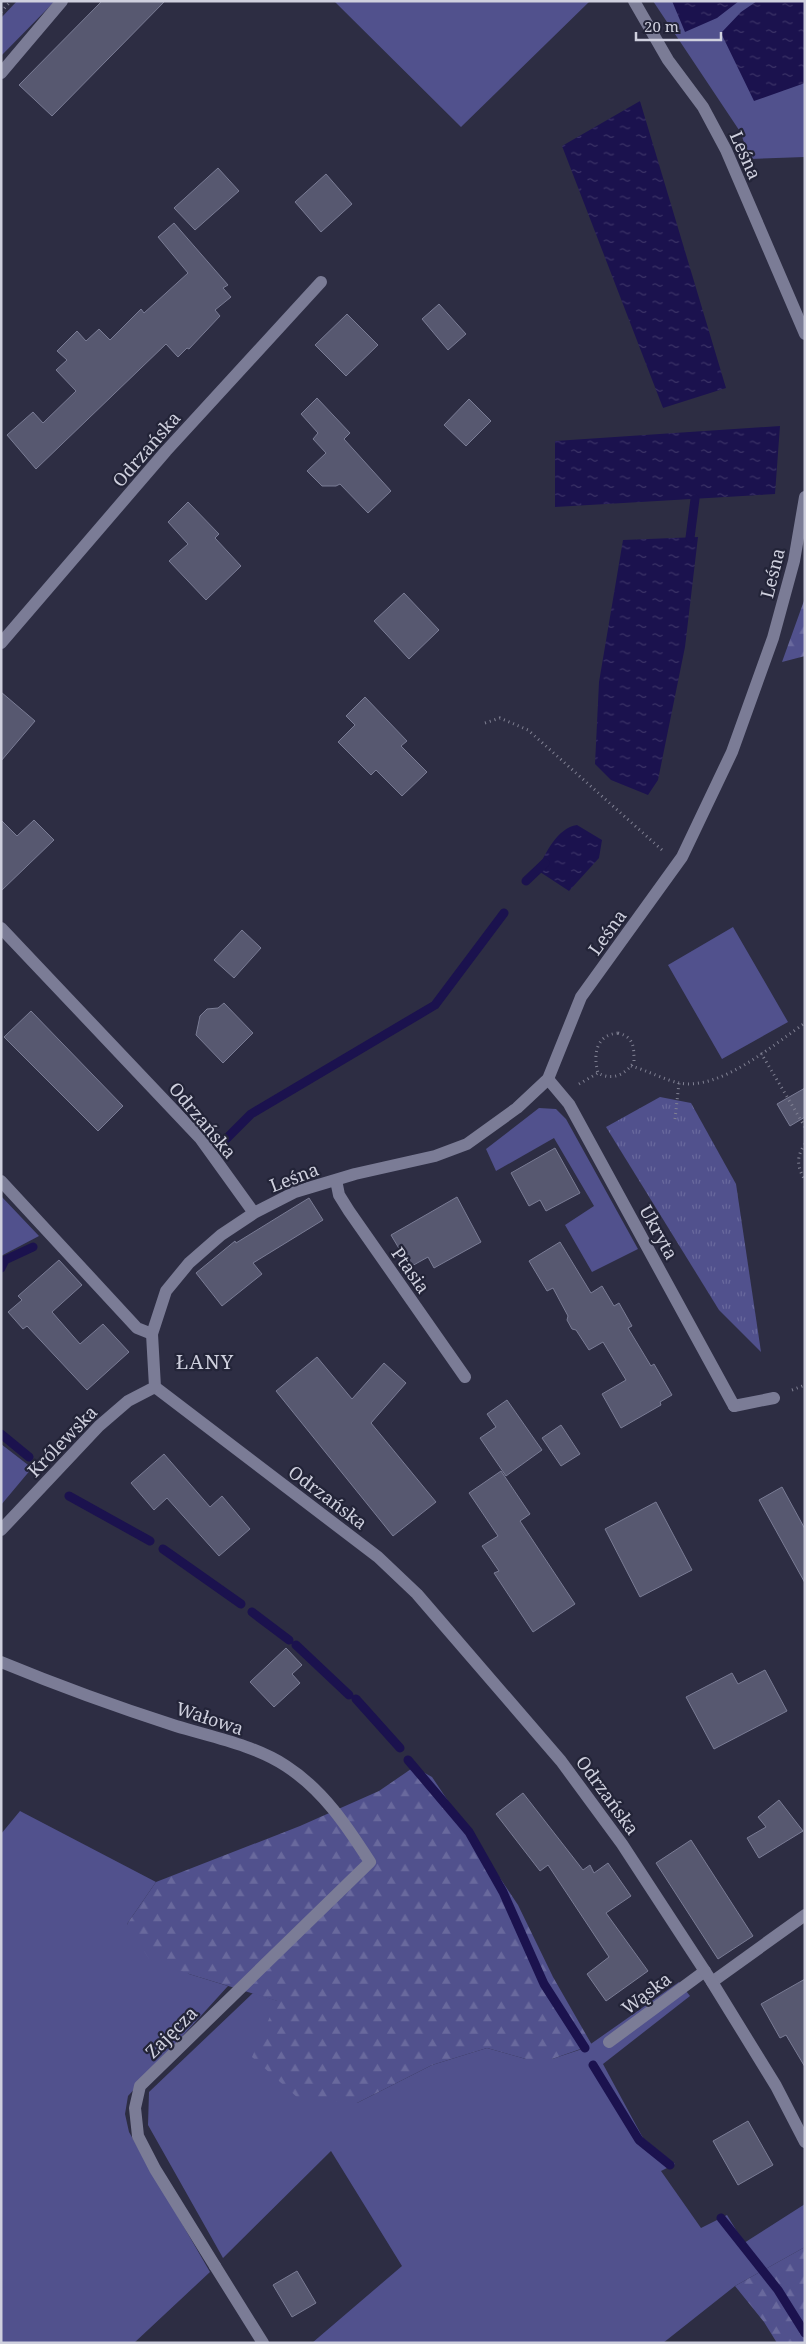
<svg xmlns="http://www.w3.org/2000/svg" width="806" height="2344" viewBox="0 0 806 2344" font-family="'Noto Serif',serif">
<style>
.green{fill:#51518d}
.forest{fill:url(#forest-firs)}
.park{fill:url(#park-tufts)}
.water{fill:url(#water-ripples)}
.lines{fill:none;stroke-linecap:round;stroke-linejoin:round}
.stream{stroke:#1b124e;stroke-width:9}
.building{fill:#575870;stroke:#7a7c95}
.path{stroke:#808193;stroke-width:3;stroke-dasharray:1 4;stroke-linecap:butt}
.service{stroke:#7b7c96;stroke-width:12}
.minor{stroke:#7b7c96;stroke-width:12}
.labels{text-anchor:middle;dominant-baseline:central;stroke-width:4.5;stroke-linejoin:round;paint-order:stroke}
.street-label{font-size:18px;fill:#cfd0de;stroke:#232438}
.quarter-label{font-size:20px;letter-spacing:1px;fill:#cfd0de;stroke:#232438}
</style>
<defs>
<pattern id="forest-firs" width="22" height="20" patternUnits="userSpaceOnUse" patternTransform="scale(1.25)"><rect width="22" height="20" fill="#51518d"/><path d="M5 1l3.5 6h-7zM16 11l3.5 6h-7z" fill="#69699d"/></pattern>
<pattern id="park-tufts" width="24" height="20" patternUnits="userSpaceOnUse" patternTransform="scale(1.25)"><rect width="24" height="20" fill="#51518d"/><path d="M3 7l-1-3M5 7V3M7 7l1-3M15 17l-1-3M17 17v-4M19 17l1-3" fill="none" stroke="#69699d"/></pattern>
<pattern id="water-ripples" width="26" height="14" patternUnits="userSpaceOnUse" patternTransform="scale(1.25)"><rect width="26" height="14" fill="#1b124e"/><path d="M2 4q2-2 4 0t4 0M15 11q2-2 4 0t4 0" fill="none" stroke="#3b3367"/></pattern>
</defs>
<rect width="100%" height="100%" fill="#2d2d43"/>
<path class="green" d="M 17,1 L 55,1 L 1,56 L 1,18 Z
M 334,1 L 590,1 L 461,127 Z
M 653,1 L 805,1 L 805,157 L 749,159 L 741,133 Z
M 733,927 L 788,1022 L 722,1059 L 668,965 Z
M 539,1108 L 556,1109 L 566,1119 L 638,1249 L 592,1272 L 565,1225 L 594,1206 L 554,1138 L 496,1171 L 486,1149 Z
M 1,1196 L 39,1236 L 1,1256 Z
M 1,1444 L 32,1468 L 1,1505 Z
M 20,1811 L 156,1882 L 127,1924 L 189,1974 L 228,1986 L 128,2096 L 125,2114 L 129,2132 L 210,2272 L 134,2343 L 1,2343 L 1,1834 Z
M 679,1982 L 690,1996 L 603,2064 L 643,2138 L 675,2164 L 661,2171 L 701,2228 L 727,2215 L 744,2243 L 805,2204 L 805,2247 L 735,2286 L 663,2343 L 312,2343 L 402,2266 L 331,2151 L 223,2258 L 148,2125 L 149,2092 L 253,1993 L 278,2001 L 357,2103 L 432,2065 L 487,2048 L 526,2059 L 552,2059 L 585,2048 Z"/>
<path class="forest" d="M 805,598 L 805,656 L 782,662 Z
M 414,1767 L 432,1777 L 518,1905 L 553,1977 L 592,2045 L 552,2059 L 526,2059 L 487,2048 L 432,2065 L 357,2103 L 298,2098 L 252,2057 L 277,2001 L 189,1974 L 149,1959 L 127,1924 L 156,1882 L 300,1826 L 379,1791 Z
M 805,2247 L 805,2343 L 777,2343 L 764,2322 L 735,2286 Z"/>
<path class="park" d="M 660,1097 L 691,1103 L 736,1184 L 761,1352 L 719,1310 L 606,1127 Z"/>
<path class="water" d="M 672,1 L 739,1 L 717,18 L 685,32 Z
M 757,1 L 805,1 L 805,83 L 754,101 L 721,33 L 741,12 Z
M 640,101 L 726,388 L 663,408 L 562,146 Z
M 780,426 L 775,494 L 555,507 L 555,441 Z
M 698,537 L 685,647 L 658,780 L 648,795 L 611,780 L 595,764 L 599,682 L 623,540 Z
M 577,825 L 602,840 L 599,858 L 569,891 L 537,870 C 546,853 557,828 577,825 Z"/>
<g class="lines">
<path class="stream" d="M 690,538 L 695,499
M 526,881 L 545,863
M 220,1145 L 251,1114 L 435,1005 L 504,913
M 1,1268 L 5,1260 L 33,1247
M 1,1434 L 29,1457
M 69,1496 L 150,1541
M 163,1549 L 241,1604
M 252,1612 L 289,1640
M 296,1645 L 349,1695
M 356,1699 L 400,1748
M 408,1760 L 469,1832 L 503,1892 L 544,1984 L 585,2048
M 593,2065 L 639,2140 L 670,2165
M 721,2218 L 778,2290 L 805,2333"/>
</g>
<path class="building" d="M 102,1 L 165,1 L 52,116 L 19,85 Z
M 218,168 L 239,191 L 195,230 L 174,208 Z
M 326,174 L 352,204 L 321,232 L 295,202 Z
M 174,223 L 228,285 L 223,288 L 231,297 L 215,310 L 220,316 L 189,349 L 187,348 L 178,357 L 166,344 L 36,469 L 7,435 L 33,412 L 43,423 L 76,391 L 56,370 L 67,360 L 57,351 L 77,331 L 86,341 L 99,329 L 110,340 L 141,309 L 144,313 L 188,273 L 158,237 Z
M 439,304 L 466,334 L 448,350 L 422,319 Z
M 347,314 L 378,345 L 346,376 L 315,345 Z
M 317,398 L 350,433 L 344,439 L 391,491 L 368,513 L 340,484 L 336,486 L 322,486 L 307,471 L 326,453 L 313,439 L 318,433 L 301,414 Z
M 469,399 L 491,421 L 466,446 L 444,425 Z
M 188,502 L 219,534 L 215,538 L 241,566 L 206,600 L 169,561 L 188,544 L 168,522 Z
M 404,593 L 439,630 L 409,659 L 374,621 Z
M 1,692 L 35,721 L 1,761 Z
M 365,697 L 407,741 L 401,746 L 427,772 L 402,796 L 376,770 L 371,775 L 338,742 L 355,725 L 346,716 Z
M 1,820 L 17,836 L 34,820 L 54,840 L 1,891 Z
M 242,930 L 261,948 L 234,978 L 214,960 Z
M 224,1003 L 253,1033 L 223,1063 L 196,1035 L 200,1016 L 207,1009 L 218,1008 Z
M 31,1011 L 123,1106 L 98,1131 L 4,1037 Z
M 805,1088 L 805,1117 L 790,1126 L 777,1104 Z
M 555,1148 L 580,1193 L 546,1211 L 540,1200 L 529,1206 L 511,1173 Z
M 457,1197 L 481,1242 L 434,1268 L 428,1257 L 410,1267 L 391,1235 Z
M 309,1198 L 323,1220 L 253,1263 L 262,1274 L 222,1306 L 196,1273 L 235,1241 L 236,1243 Z
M 560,1242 L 591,1293 L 602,1286 L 614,1306 L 619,1303 L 632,1326 L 628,1328 L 651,1366 L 654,1364 L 672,1395 L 660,1402 L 661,1405 L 621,1428 L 602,1394 L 626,1380 L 603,1342 L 589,1350 L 576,1330 L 572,1329 L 567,1320 L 568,1316 L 553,1288 L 547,1291 L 529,1261 Z
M 59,1260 L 82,1285 L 52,1312 L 80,1344 L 103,1324 L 129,1352 L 87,1390 L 27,1326 L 23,1329 L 8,1312 L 22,1300 L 18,1296 Z
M 317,1357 L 352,1399 L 384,1363 L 406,1383 L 371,1423 L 436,1502 L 393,1536 L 276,1391 Z
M 507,1400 L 542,1450 L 506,1476 L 480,1438 L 496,1427 L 487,1414 Z
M 561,1425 L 580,1454 L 561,1466 L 542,1438 Z
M 164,1454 L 210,1507 L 222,1496 L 250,1529 L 219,1556 L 167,1498 L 154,1510 L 131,1483 Z
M 501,1471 L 530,1514 L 520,1521 L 575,1604 L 533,1632 L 494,1573 L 499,1571 L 482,1546 L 498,1536 L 469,1493 Z
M 782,1487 L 805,1529 L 805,1583 L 759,1500 Z
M 656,1502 L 692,1570 L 640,1597 L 605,1529 Z
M 286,1648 L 302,1665 L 292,1674 L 300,1683 L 274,1707 L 250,1682 Z
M 765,1670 L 787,1711 L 714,1749 L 686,1697 L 732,1673 L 738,1684 Z
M 523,1793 L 583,1870 L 590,1865 L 594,1873 L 608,1863 L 631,1896 L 606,1913 L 648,1971 L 606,2001 L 587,1974 L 609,1957 L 548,1865 L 540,1871 L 496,1814 Z
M 779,1800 L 803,1831 L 759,1858 L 747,1838 L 766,1827 L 758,1817 Z
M 691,1840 L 753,1936 L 718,1959 L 656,1863 Z
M 805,1979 L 805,2067 L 786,2035 L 780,2038 L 761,2004 Z
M 748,2121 L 773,2165 L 738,2185 L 713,2141 Z
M 297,2271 L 316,2303 L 292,2317 L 273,2285 Z"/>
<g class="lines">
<path class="path" d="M 1,12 L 11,1
M 485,723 L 500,718 L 528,730 L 662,850
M 618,1033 C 634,1037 634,1047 634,1062 C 625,1075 612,1081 598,1073 C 593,1054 596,1035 618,1033 Z
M 761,1053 L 805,1127
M 631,1066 C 646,1070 665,1080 679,1083 C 720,1091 773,1045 805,1023
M 579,1084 L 598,1073
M 675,1119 L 679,1083
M 805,1144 C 796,1157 797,1167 805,1180
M 792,1390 L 805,1385"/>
<path class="service" d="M 1,73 L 62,1
M 1,1181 L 137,1328 L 152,1334
M 734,1406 L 774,1398
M 712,1982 L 805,1915
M 609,2042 L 705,1971
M 215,2266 L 263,2343"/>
<path class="minor" d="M 634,1 L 668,60 L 703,107 L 726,150 L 805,334
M 805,497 L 794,561 L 773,638 L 732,752 L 682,857 L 581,997 L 548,1079 L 517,1108 L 467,1144 L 435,1156 L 355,1174 L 295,1192 L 254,1213 L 221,1235 L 189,1263 L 166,1291 L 152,1334 L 155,1387 L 378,1557 L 417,1594 L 561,1761 L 622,1844 L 712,1982 L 776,2086 L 805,2142
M 1,643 L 166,451 L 321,282
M 1,928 L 200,1138 L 254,1213
M 548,1079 L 569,1104 L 734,1406
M 336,1180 L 339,1195 L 349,1211 L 465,1377
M 1,1530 L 99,1426 L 128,1401 L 155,1387
M 1,1662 C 59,1686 117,1707 176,1726 C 212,1737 254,1745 286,1766 C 323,1790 347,1826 370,1862 L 140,2086 L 135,2108 L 138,2136 L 155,2169 L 215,2266"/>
</g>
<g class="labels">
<g class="street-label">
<text transform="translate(746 155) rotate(66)">Leśna</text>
<text transform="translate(146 449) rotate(-49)">Odrzańska</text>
<text transform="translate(772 573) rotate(-76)">Leśna</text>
<text transform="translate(607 932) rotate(-54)">Leśna</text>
<text transform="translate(203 1120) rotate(50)">Odrzańska</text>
<text transform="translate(294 1177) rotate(-21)">Leśna</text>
<text transform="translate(659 1232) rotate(61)">Ukryta</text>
<text transform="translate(411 1270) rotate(55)">Ptasia</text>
<text transform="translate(62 1441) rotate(-46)">Królewska</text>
<text transform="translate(328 1497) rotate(37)">Odrzańska</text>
<text transform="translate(210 1718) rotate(18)">Wałowa</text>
<text transform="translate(608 1795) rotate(54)">Odrzańska</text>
<text transform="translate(646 1993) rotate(-37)">Wąska</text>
<text transform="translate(171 2032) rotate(-45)">Zajęcza</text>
</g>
<g class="quarter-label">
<text x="205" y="1361">ŁANY</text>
</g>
</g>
<rect width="806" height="2344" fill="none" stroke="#cfd0de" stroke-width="5"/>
<path d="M636 32v8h85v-8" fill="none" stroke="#cfd0de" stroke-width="2.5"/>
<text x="644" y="32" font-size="15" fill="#cfd0de" stroke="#232438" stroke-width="4" paint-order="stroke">20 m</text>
</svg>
